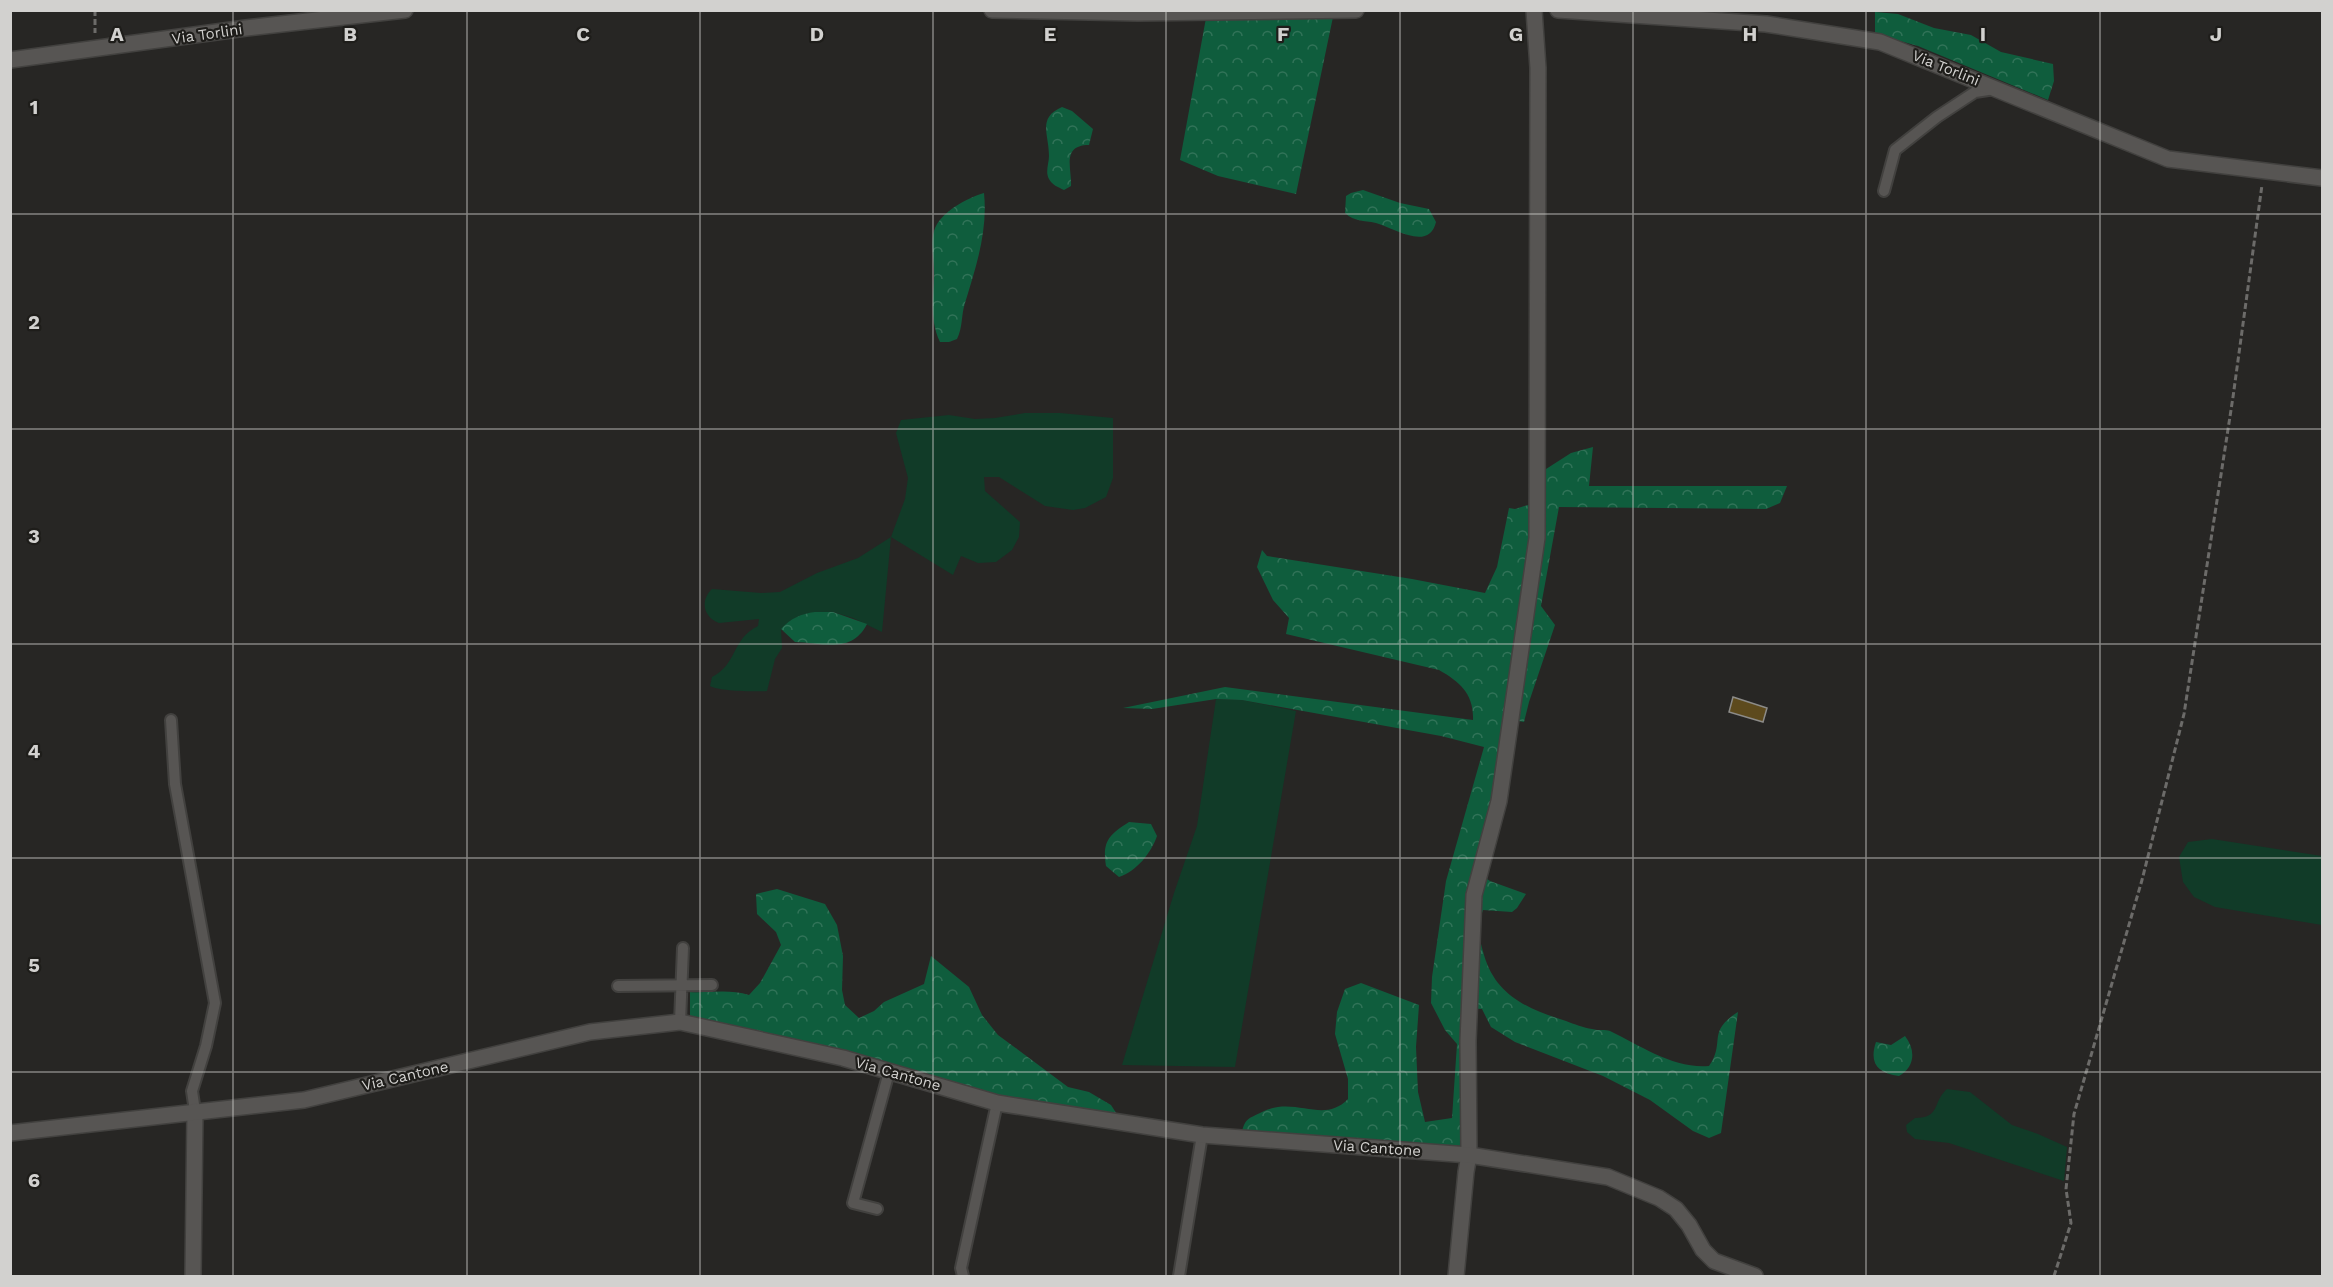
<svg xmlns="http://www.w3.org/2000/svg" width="2333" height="1287" viewBox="0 0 2333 1287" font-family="'Work Sans',sans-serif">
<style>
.green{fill:#113b28}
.forest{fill:url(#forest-crowns)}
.building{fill:#5d4a1d;stroke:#8c8b88;stroke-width:1.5}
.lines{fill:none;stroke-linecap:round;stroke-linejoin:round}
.lane-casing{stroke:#42413f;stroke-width:14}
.street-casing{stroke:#42413f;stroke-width:18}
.secondary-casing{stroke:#42413f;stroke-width:18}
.path{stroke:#6c6b69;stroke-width:3;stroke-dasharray:6 3;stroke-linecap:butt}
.lane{stroke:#575553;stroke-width:10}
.street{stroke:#575553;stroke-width:15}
.secondary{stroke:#575553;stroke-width:15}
.grid{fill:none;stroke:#d2d1cf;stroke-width:1.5;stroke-opacity:0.55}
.labels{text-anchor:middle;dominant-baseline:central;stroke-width:4.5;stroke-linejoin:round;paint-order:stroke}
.street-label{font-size:15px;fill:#d2d1cf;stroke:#1e1d1a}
.grid-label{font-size:20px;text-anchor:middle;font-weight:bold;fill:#d2d1cf;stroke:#1e1d1a;stroke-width:4.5;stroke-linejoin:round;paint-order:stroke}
</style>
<defs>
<pattern id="forest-crowns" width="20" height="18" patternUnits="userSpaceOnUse" patternTransform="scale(1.5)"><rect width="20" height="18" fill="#0f5d3d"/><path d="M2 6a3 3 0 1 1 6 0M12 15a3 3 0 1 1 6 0" fill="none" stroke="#317358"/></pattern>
</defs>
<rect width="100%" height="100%" fill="#272624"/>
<path class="green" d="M 1025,413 L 1060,413 L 1113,418 L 1113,478 L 1106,497 L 1085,508 L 1073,510 L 1045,506 L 999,477 L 984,477 L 985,491 L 1020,522 L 1019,537 L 1012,550 L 996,562 L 978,563 L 961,556 L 953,575 L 891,537 L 882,632 L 853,618 L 833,612 L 781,629 L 782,648 L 775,659 L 767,691 C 756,692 718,691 710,686 L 712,677 C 737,665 732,638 758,626 L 759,619 L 719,623 C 703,617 700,600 712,589 L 761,593 L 780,592 L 817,573 L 858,558 L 891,537 L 905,499 L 908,478 L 896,433 L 901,420 L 949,415 L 975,419 L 995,418 Z
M 1216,699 L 1242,700 L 1296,711 L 1235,1067 L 1122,1065 L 1174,893 L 1197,826 Z
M 2212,839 L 2322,856 L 2322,925 L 2215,907 L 2194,897 L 2183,882 L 2179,857 L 2188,842 Z
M 1947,1089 L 1970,1092 L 2012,1125 L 2038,1134 L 2067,1147 L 2064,1181 L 1949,1143 L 1915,1139 L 1907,1132 L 1906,1125 L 1915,1118 C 1941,1118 1932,1102 1947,1089 Z"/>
<path class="forest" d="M 1875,12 L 1898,14 L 1934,28 L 1971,35 L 2001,52 L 2053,64 L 2054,81 L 2048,100 L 1918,46 L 1875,34 Z
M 1333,17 L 1296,194 L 1218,176 L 1180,160 L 1206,18 Z
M 1062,107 L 1072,111 L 1093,129 L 1089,145 C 1061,145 1072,169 1071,186 L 1064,190 C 1058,187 1052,185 1049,179 C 1045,172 1049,163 1049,156 C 1049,134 1037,118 1062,107 Z
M 1363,190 L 1400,203 L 1429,209 L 1436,222 C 1429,252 1394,228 1376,223 C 1363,220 1355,222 1345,213 L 1346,196 L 1351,193 Z
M 984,193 C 988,231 976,267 965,303 C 961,315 963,327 957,339 L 949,342 L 940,342 C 930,321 933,300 934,278 C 935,263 930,246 934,231 C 940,212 967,198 984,193 Z
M 1593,447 L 1589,486 L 1787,486 L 1780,503 L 1766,509 L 1559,507 L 1541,606 L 1555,625 L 1529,702 L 1524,722 L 1503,718 L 1494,798 L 1475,871 L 1490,881 L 1526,894 L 1517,908 L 1512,912 L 1483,910 C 1477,926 1479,939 1484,955 C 1496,996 1528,1009 1566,1021 C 1574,1024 1584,1028 1592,1029 C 1599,1031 1605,1029 1610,1031 C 1641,1046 1674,1069 1709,1066 C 1726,1042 1706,1032 1738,1012 L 1721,1133 L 1709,1138 L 1693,1131 L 1650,1100 L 1603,1076 L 1515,1042 L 1491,1027 L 1482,1009 L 1466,1008 L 1462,1146 L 1241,1135 C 1245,1118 1248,1119 1262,1112 C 1295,1095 1323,1125 1348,1099 L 1348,1079 L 1335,1034 L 1337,1012 L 1345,989 L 1361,983 L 1419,1005 L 1416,1047 L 1418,1092 L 1425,1122 L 1452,1118 L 1457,1044 L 1445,1030 L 1431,1003 L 1432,977 L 1446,881 L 1484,747 L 1441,736 L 1242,700 L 1216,699 L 1152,709 L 1123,708 L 1225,687 L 1473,720 C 1474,694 1460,682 1439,670 L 1286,634 L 1289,618 L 1273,600 L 1257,567 L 1262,550 L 1267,556 L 1412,579 L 1485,593 L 1497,567 L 1509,508 L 1515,509 L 1531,504 L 1532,478 L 1571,453 Z
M 815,612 L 833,612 L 867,624 C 852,654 823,643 795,642 L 781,629 C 791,618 801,614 815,612 Z
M 1129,822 L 1151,824 L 1157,836 C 1151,853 1137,871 1119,877 L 1106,866 C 1102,841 1109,835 1129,822 Z
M 777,889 L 825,904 L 837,925 L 843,956 L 842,990 L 845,1005 L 859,1018 L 874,1011 L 884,1002 L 924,984 L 931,956 L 969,987 L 982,1015 L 998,1035 L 1068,1087 L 1089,1092 L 1111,1105 L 1118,1116 L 994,1095 L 690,1022 L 690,992 C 710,993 730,989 749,995 L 760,983 L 781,945 L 776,932 L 757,914 L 756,894 Z
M 1905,1036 C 1916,1050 1915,1067 1899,1076 C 1877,1073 1869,1063 1876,1042 L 1891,1045 Z"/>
<path class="building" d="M 1733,697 L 1767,708 L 1763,722 L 1729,712 Z"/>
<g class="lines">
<defs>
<path id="lane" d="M 1884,191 L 1895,150 L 1937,117 L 1975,92 L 1995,89
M 171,720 L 175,784 L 215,1003 L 206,1046 L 192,1091 L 195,1111
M 618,986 L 712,985
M 680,1022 L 683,948
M 877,1209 L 853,1203 L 889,1072
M 963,1276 L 961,1268 L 997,1103
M 1179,1276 L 1202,1135"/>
<path id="street" d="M 992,10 L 1138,13 L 1356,10
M 1558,10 L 1766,24 L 1880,42 L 2168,159 L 2322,178
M 10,60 L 246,28 L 405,10
M 193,1276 L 195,1111
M 1456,1276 L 1466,1172 L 1469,1155 L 1468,1041 L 1474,895 L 1499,801 L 1537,538 L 1538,68 L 1534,10"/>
<path id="secondary" d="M 10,1133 L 304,1100 L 590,1032 L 680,1022 L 843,1058 L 997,1103 L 1202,1135 L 1469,1155 L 1608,1177 L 1659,1198 L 1676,1209 L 1689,1225 L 1703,1250 L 1714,1261 L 1755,1276"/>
</defs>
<use href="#lane" class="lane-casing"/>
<use href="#street" class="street-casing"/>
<use href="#secondary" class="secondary-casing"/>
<path class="path" d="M 95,10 L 95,33
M 2054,1276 L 2071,1223 L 2066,1189 L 2074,1114 L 2142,880 L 2184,714 L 2233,397 L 2262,185"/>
<use href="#lane" class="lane"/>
<use href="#street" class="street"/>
<use href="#secondary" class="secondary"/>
</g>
<path class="grid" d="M 233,10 L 233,1276M 467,10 L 467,1276M 700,10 L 700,1276M 933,10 L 933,1276M 1166,10 L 1166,1276M 1400,10 L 1400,1276M 1633,10 L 1633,1276M 1866,10 L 1866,1276M 2100,10 L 2100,1276M 10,214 L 2322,214M 10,429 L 2322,429M 10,644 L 2322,644M 10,858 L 2322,858M 10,1072 L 2322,1072"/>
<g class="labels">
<g class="street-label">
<text transform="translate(207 34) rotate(-8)">Via Torlini</text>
<text transform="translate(1946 68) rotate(22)">Via Torlini</text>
<text transform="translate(898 1074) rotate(16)">Via Cantone</text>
<text transform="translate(405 1076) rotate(-13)">Via Cantone</text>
<text transform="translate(1377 1148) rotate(4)">Via Cantone</text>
</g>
</g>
<g class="grid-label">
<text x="117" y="41">A</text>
<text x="350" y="41">B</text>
<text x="583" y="41">C</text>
<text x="817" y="41">D</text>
<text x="1050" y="41">E</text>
<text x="1283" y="41">F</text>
<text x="1516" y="41">G</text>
<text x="1750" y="41">H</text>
<text x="1983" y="41">I</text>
<text x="2216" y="41">J</text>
<text x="34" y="114">1</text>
<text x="34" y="329">2</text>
<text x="34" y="543">3</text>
<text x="34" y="758">4</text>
<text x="34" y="972">5</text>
<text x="34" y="1187">6</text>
</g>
<rect width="2333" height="1287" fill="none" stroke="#d2d1cf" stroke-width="24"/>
</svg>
